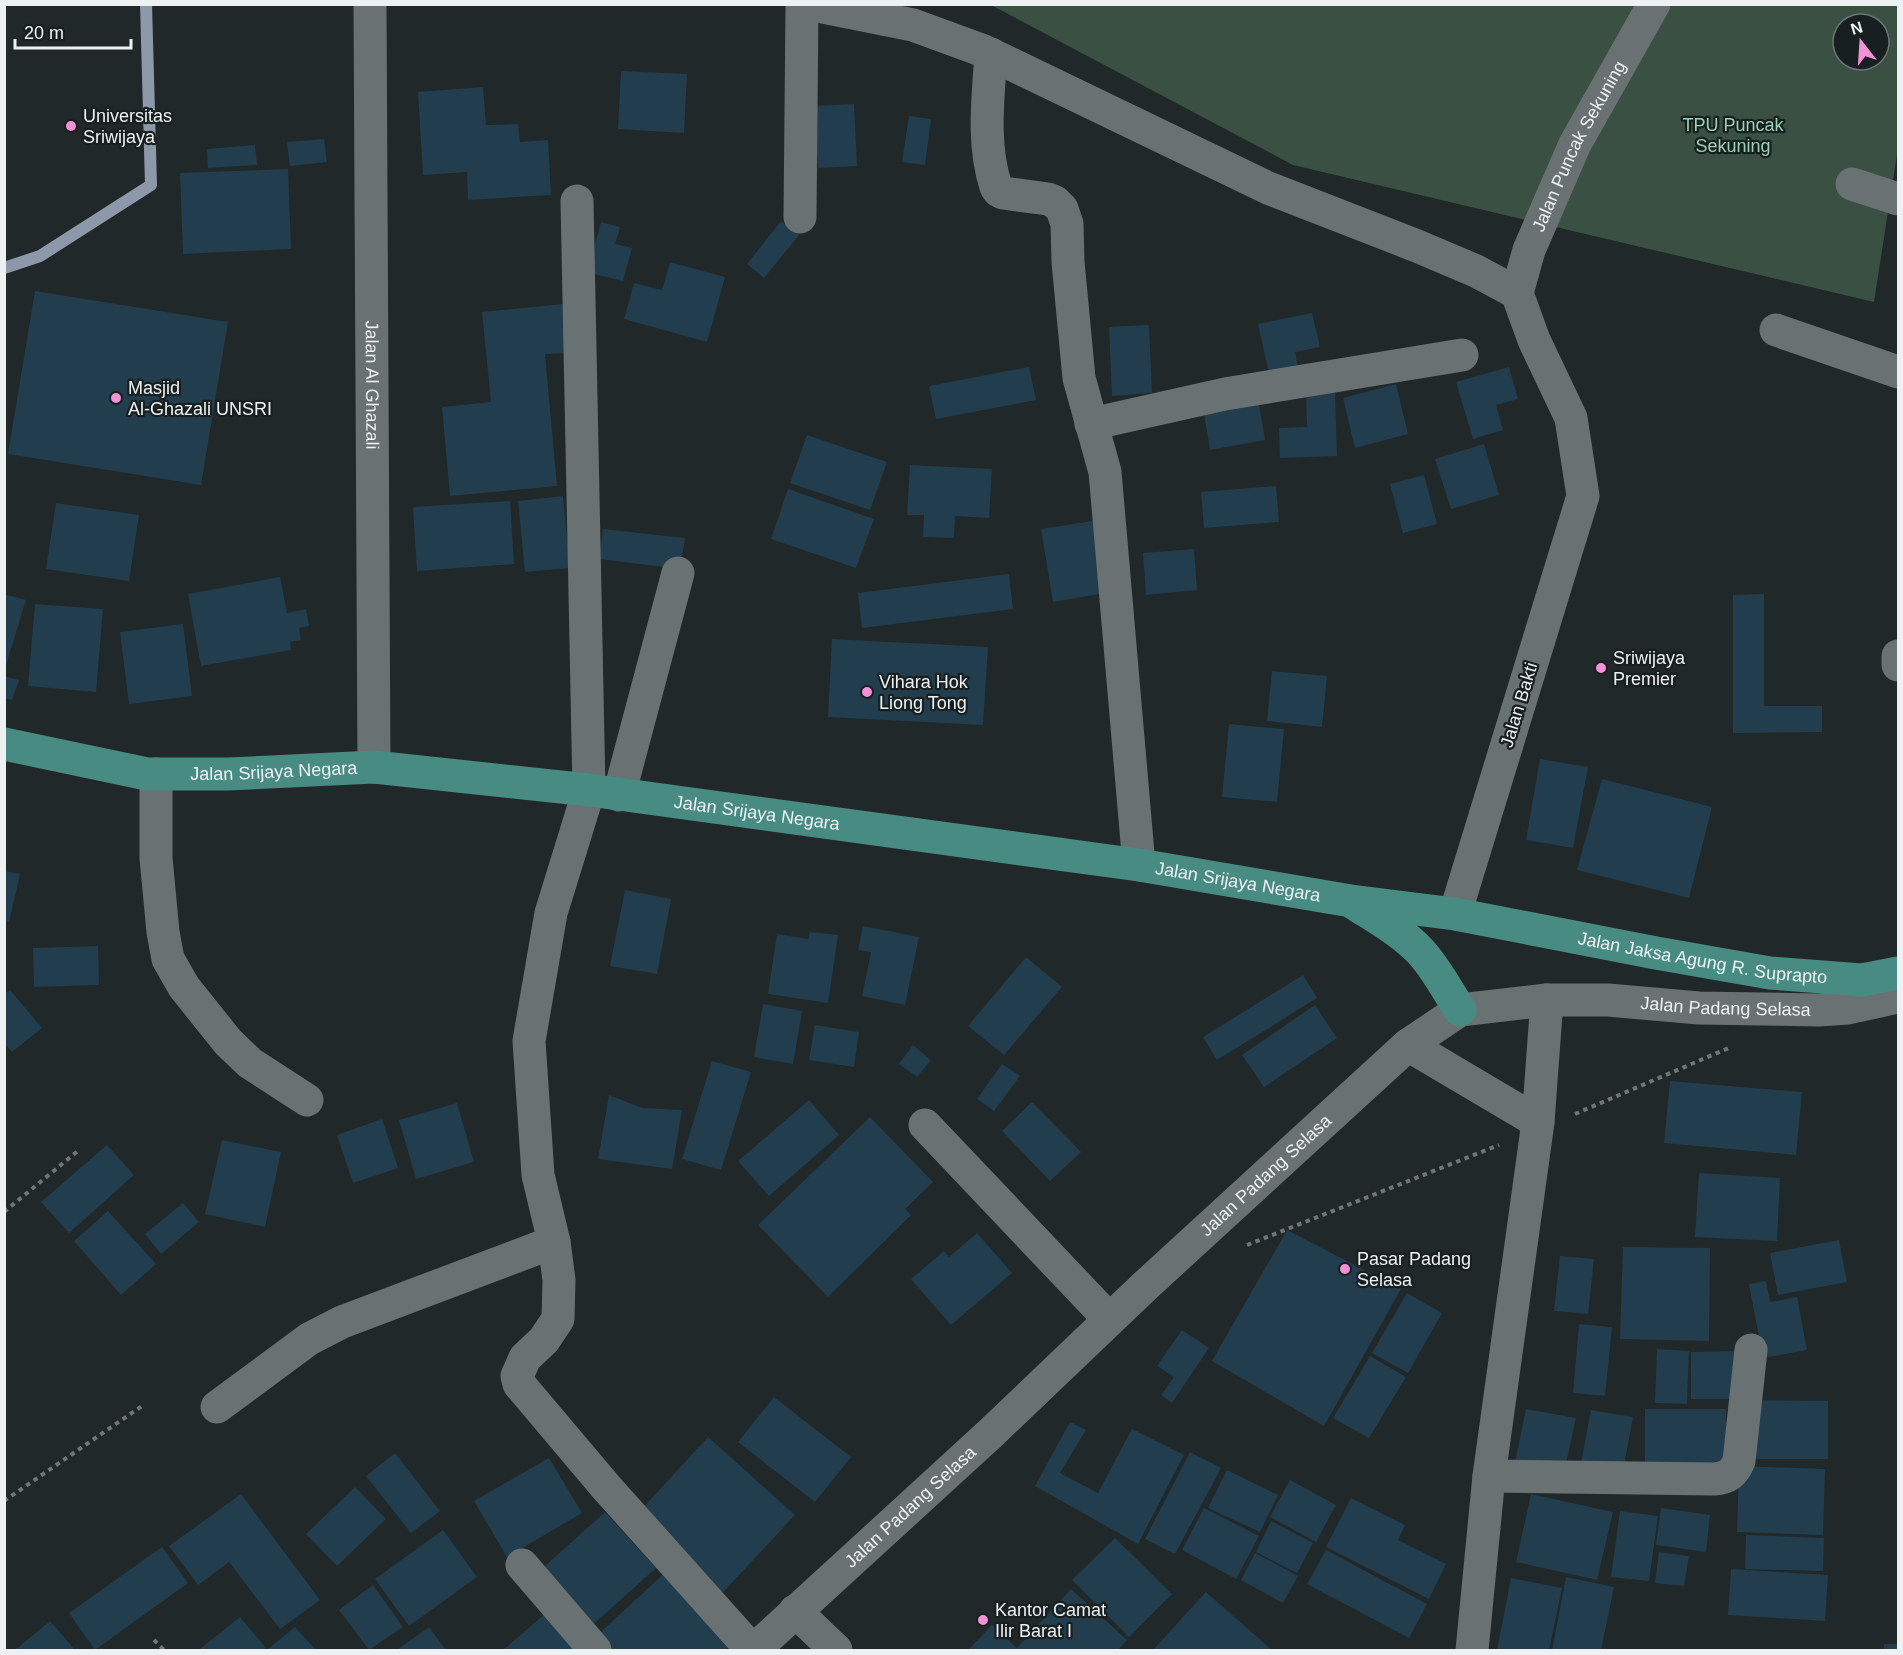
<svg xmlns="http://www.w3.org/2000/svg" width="1903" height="1655" viewBox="0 0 1903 1655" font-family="Arial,sans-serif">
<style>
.green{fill:#395042;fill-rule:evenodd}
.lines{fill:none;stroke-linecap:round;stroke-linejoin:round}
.stream{stroke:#8d98aa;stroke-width:12}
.building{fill:#223d4d}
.path{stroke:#707677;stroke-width:4;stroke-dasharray:4.5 4.5;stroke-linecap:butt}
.minor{stroke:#697172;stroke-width:33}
.major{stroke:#478b83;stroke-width:33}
.poi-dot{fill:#f391d6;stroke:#181f20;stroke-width:2}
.labels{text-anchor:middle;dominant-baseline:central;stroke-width:4.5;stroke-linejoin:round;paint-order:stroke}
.poi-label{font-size:18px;fill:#edf1f2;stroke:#181f20;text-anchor:start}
.park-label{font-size:18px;fill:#9bd2b1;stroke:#181f20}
.street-label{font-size:18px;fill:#edf1f2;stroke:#181f20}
</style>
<rect width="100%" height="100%" fill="#212829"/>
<path class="green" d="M 991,5 L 1898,5 L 1898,148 L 1874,302 L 1293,165 ZM 1843,24 L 1879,24 L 1879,60 L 1843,60 Z"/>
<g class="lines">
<path class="stream" d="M 4,268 L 40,256 L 151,185 L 146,4"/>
</g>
<path class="building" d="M 621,71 L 687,74 L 684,133 L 618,129 Z
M 483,87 L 486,125 L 518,124 L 520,142 L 548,140 L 551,195 L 468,200 L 467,172 L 423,175 L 418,92 Z
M 854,104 L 857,166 L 818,168 L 814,106 Z
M 909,116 L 931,119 L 925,165 L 902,162 Z
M 324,139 L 327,162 L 290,166 L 287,142 Z
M 255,145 L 257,165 L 208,168 L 207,149 Z
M 288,169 L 291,249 L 183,254 L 180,173 Z
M 781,221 L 799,235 L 764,278 L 747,264 Z
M 601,222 L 620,227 L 615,244 L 632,248 L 623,281 L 587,272 Z
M 670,262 L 725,277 L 707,342 L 624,319 L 634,283 L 662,290 Z
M 35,291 L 228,322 L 201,485 L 8,454 Z
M 563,304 L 568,353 L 545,354 L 557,486 L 450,496 L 442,407 L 491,402 L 482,312 Z
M 1312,313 L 1320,347 L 1295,352 L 1299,371 L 1270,378 L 1258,324 Z
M 1149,325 L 1152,393 L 1112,396 L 1109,327 Z
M 1029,367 L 1036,400 L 936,419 L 929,386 Z
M 1509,367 L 1518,399 L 1496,405 L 1503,430 L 1473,439 L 1456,382 Z
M 1396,384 L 1408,434 L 1355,448 L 1343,398 Z
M 1335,391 L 1337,456 L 1280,458 L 1279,428 L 1307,427 L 1306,392 Z
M 1259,404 L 1265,440 L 1210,450 L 1204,413 Z
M 807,435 L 887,462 L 870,510 L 790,483 Z
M 1484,444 L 1499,495 L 1451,509 L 1435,459 Z
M 910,465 L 992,469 L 989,518 L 955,516 L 954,538 L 923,537 L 924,515 L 907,515 Z
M 1424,475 L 1437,524 L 1403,533 L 1390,484 Z
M 1276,486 L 1279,522 L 1204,528 L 1201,492 Z
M 788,489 L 874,519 L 856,568 L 771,539 Z
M 563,496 L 570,568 L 525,572 L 518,501 Z
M 510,501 L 514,564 L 417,571 L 413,507 Z
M 56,503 L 139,515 L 129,581 L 46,569 Z
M 1093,521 L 1105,593 L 1053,602 L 1041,529 Z
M 603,529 L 685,538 L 680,569 L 599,559 Z
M 1194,549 L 1197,590 L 1146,595 L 1143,553 Z
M 1009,574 L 1013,609 L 862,628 L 858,593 Z
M 280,577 L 287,613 L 306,609 L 309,626 L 299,628 L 301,640 L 290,642 L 291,650 L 201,666 L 188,594 Z
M 4,594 L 26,600 L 5,668 L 4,668 Z
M 1764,594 L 1764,706 L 1822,706 L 1822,732 L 1733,733 L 1733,595 Z
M 35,604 L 103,609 L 96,692 L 28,686 Z
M 183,624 L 192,696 L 129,704 L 120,632 Z
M 832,639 L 988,647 L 983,725 L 828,717 Z
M 1272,671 L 1327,676 L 1322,727 L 1267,721 Z
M 4,676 L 19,680 L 12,700 L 4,698 Z
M 1229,724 L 1284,729 L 1277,802 L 1222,797 Z
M 1540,759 L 1588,767 L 1573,848 L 1526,840 Z
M 1602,779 L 1712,807 L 1689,898 L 1577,870 Z
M 4,871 L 20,874 L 9,922 L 4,921 Z
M 625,890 L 671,899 L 657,974 L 610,966 Z
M 863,926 L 919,937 L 905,1005 L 862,996 L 871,952 L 858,950 Z
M 810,932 L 838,935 L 828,1003 L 768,994 L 777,934 L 808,939 Z
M 98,946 L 99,985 L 34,987 L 33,948 Z
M 1026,957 L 1062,987 L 1004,1055 L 968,1026 Z
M 1303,975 L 1317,998 L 1217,1060 L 1203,1037 Z
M 10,990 L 42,1028 L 12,1052 L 4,1043 L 4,994 Z
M 763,1004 L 802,1011 L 793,1064 L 754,1057 Z
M 1315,1005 L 1337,1038 L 1264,1087 L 1242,1055 Z
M 815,1025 L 859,1032 L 854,1067 L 809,1060 Z
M 913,1045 L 931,1060 L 917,1077 L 899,1064 Z
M 712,1061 L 751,1072 L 721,1170 L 682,1159 Z
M 1002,1064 L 1020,1076 L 994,1111 L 977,1099 Z
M 1670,1081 L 1802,1092 L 1796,1155 L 1664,1143 Z
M 609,1095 L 642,1108 L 682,1110 L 672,1169 L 598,1159 Z
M 809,1100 L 839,1135 L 769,1196 L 738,1161 Z
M 1032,1102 L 1081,1152 L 1050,1181 L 1002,1131 Z
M 457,1103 L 474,1162 L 416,1179 L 399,1120 Z
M 870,1117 L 933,1182 L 905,1209 L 911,1215 L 828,1297 L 758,1225 Z
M 382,1119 L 398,1168 L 353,1183 L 337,1135 Z
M 222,1140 L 281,1152 L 265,1227 L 205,1214 Z
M 107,1145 L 134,1175 L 69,1233 L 41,1202 Z
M 1699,1173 L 1780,1178 L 1777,1241 L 1695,1237 Z
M 183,1203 L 199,1222 L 161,1254 L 145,1234 Z
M 108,1211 L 156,1264 L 121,1295 L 74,1241 Z
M 1287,1230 L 1401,1289 L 1324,1426 L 1212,1361 Z
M 977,1233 L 1012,1273 L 951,1325 L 911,1279 L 944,1251 L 949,1257 Z
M 1839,1240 L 1847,1282 L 1778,1295 L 1770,1253 Z
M 1623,1247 L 1710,1248 L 1709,1341 L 1620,1339 Z
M 1560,1256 L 1594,1259 L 1588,1314 L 1554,1311 Z
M 1766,1281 L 1770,1302 L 1797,1297 L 1807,1350 L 1763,1358 L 1749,1284 Z
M 1407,1293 L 1442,1313 L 1408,1373 L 1372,1353 Z
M 1579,1324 L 1612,1327 L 1605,1396 L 1573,1393 Z
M 1182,1330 L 1209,1348 L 1172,1403 L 1161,1395 L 1174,1377 L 1157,1366 Z
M 1657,1349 L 1689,1351 L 1687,1404 L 1655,1403 Z
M 1736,1351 L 1736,1399 L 1691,1399 L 1691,1352 Z
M 1370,1356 L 1406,1377 L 1369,1438 L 1333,1418 Z
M 774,1397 L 851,1457 L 815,1502 L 738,1442 Z
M 1746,1400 L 1828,1401 L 1828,1459 L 1745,1459 Z
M 1526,1409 L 1576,1418 L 1563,1477 L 1514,1467 Z
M 1645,1409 L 1726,1409 L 1726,1477 L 1645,1477 Z
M 1591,1410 L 1633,1417 L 1622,1476 L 1580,1468 Z
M 1070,1422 L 1086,1430 L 1060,1473 L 1098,1493 L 1132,1429 L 1184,1455 L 1138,1544 L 1035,1486 Z
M 708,1437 L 795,1515 L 714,1602 L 628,1524 Z
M 1190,1452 L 1221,1468 L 1175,1554 L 1145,1539 Z
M 395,1453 L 440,1511 L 411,1533 L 366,1476 Z
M 549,1458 L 582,1513 L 507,1557 L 474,1501 Z
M 1739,1466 L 1825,1469 L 1823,1535 L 1737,1532 Z
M 1227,1470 L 1278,1495 L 1260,1532 L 1208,1508 Z
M 1290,1480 L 1336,1505 L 1316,1542 L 1270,1517 Z
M 355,1487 L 386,1519 L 337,1566 L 306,1534 Z
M 241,1494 L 320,1600 L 280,1629 L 229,1562 L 198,1585 L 169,1546 Z
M 1531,1494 L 1613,1512 L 1597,1580 L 1516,1562 Z
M 1351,1498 L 1405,1525 L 1398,1540 L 1446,1564 L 1429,1599 L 1326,1547 Z
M 1204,1508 L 1259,1536 L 1236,1579 L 1182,1550 Z
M 1661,1508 L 1710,1515 L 1706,1552 L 1656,1545 Z
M 1620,1511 L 1658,1516 L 1649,1581 L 1611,1577 Z
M 605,1512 L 656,1568 L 586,1631 L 535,1575 Z
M 1271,1521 L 1313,1543 L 1297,1573 L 1256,1552 Z
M 443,1530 L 477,1577 L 409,1626 L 375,1579 Z
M 1746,1535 L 1824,1538 L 1823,1571 L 1745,1569 Z
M 1115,1538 L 1172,1594 L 1129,1637 L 1072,1580 Z
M 162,1547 L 188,1583 L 95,1650 L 69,1613 Z
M 1326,1550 L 1427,1604 L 1409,1638 L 1307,1584 Z
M 1659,1552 L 1689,1556 L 1684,1586 L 1655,1583 Z
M 1255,1553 L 1298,1576 L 1283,1603 L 1241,1580 Z
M 670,1568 L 737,1640 L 725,1650 L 600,1650 L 591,1641 Z
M 1731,1569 L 1828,1575 L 1825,1621 L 1728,1615 Z
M 1566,1577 L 1614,1587 L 1601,1650 L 1552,1650 Z
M 1511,1578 L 1562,1588 L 1549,1650 L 1497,1650 Z
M 373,1585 L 403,1627 L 369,1650 L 339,1610 Z
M 1071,1589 L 1127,1640 L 1118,1650 L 968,1650 L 992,1625 L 1017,1648 Z
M 1206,1592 L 1272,1650 L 1153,1650 Z
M 553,1607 L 592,1650 L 503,1650 Z
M 240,1617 L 266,1648 L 263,1650 L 201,1650 L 200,1649 Z
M 50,1621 L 75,1650 L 15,1650 Z
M 295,1627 L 316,1650 L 267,1650 Z
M 429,1627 L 446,1650 L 397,1650 Z
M 1884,1644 L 1898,1644 L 1898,1650 L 1884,1650 Z"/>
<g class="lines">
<path class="path" d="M 1575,1114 L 1731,1047
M 4,1212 L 79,1150
M 1247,1245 L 1499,1145
M 4,1501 L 142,1406
M 154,1640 L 164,1650"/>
<g class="minor">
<path id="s1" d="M 370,4 L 374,767"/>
<path d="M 808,4 L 913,25 L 984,51 L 1268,188 L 1417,246 L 1476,271 L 1517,293 L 1534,340 L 1571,418 L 1583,496 L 1455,914"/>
<path d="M 991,54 C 988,98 982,144 996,187 L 999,191 L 1003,193 L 1048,199 L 1055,202 L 1062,209 L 1067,224 L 1068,262 L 1079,378 L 1105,472 L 1139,865"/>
<path d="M 1852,184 L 1898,199"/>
<path d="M 577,201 L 589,790 L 551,913 L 529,1041 L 538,1175 L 554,1242 L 559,1280 L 558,1319 L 544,1340 L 525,1358 L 517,1376 L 519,1384 L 606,1487 L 752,1650"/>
<path d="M 800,217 L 802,4"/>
<path id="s2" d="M 1517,293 L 1529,250 L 1575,144 L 1654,4"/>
<path d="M 1776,330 L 1898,372"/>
<path d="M 1091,424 L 1225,394 L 1462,355"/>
<path d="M 1898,656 L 1898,665"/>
<path d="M 156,774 L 156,858 L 163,932 L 168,959 L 184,987 L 228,1042 L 250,1063 L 307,1100"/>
<path d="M 619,795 L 678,573"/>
<path d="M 1408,1045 L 1538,1122"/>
<path d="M 925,1125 L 1109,1319"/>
<path d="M 217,1407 L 309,1339 L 342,1322 L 554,1242"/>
<path d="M 1489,1476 L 1714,1479 C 1728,1478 1734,1473 1739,1461 L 1751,1350"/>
<path d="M 522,1565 L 595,1650"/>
<path d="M 795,1611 L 836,1650"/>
<path id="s3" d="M 754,1650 L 991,1433 L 1145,1286 L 1408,1045 L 1460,1010 L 1547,1000 L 1608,1000 L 1699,1008 L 1819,1010 L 1848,1008 L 1898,997"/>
<path d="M 1472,1650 L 1489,1476 L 1538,1122 L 1547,1000"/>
</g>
<g class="major">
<path id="s4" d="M 4,744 L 147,774 L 228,774 L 374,767 L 589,790 L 1139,865 L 1351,901 L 1455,914 L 1656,953 L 1770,973 L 1862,980 L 1898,973"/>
<path d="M 1355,904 C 1377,918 1402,932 1420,951 C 1436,968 1447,990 1460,1010"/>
</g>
</g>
<g class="poi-dot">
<circle cx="71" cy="126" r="6"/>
<circle cx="116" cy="398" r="6"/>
<circle cx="1601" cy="668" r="6"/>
<circle cx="867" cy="692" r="6"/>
<circle cx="1345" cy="1269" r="6"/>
<circle cx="983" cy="1620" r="6"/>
</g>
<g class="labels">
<g class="poi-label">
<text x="83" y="116">Universitas<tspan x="83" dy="21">Sriwijaya</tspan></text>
<text x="128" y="388">Masjid<tspan x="128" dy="21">Al-Ghazali UNSRI</tspan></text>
<text x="1613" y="658">Sriwijaya<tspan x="1613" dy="21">Premier</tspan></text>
<text x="879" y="682">Vihara Hok<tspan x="879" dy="21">Liong Tong</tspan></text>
<text x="1357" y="1259">Pasar Padang<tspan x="1357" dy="21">Selasa</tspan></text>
<text x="995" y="1610">Kantor Camat<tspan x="995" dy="21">Ilir Barat I</tspan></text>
</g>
<g class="park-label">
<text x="1733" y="125">TPU Puncak<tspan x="1733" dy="21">Sekuning</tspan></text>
</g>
<g class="street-label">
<text stroke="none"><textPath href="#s2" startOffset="160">Jalan Puncak Sekuning</textPath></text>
<text stroke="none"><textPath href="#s1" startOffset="381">Jalan Al Ghazali</textPath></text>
<text transform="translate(1519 705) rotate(-73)">Jalan Bakti</text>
<text stroke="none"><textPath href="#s4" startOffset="273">Jalan Srijaya Negara</textPath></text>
<text stroke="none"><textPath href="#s4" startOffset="759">Jalan Srijaya Negara</textPath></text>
<text stroke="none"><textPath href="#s4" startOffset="1245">Jalan Srijaya Negara</textPath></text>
<text stroke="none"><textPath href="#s4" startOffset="1716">Jalan Jaksa Agung R. Suprapto</textPath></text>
<text stroke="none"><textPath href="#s3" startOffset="1220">Jalan Padang Selasa</textPath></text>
<text stroke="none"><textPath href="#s3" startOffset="698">Jalan Padang Selasa</textPath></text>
<text stroke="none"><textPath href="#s3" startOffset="212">Jalan Padang Selasa</textPath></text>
</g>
</g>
<rect width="1903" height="1655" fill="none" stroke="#edf1f2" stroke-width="12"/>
<g transform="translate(1861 42) rotate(343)"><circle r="28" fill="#181f20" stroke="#6d7374" stroke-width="1.5"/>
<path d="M0-4.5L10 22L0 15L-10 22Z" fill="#f391d6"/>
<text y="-9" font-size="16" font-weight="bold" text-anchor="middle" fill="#edf1f2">N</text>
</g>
<path d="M15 39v9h116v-9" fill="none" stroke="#edf1f2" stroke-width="3"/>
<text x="24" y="39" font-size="18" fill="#edf1f2" stroke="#181f20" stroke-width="4.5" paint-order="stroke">20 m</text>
</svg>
